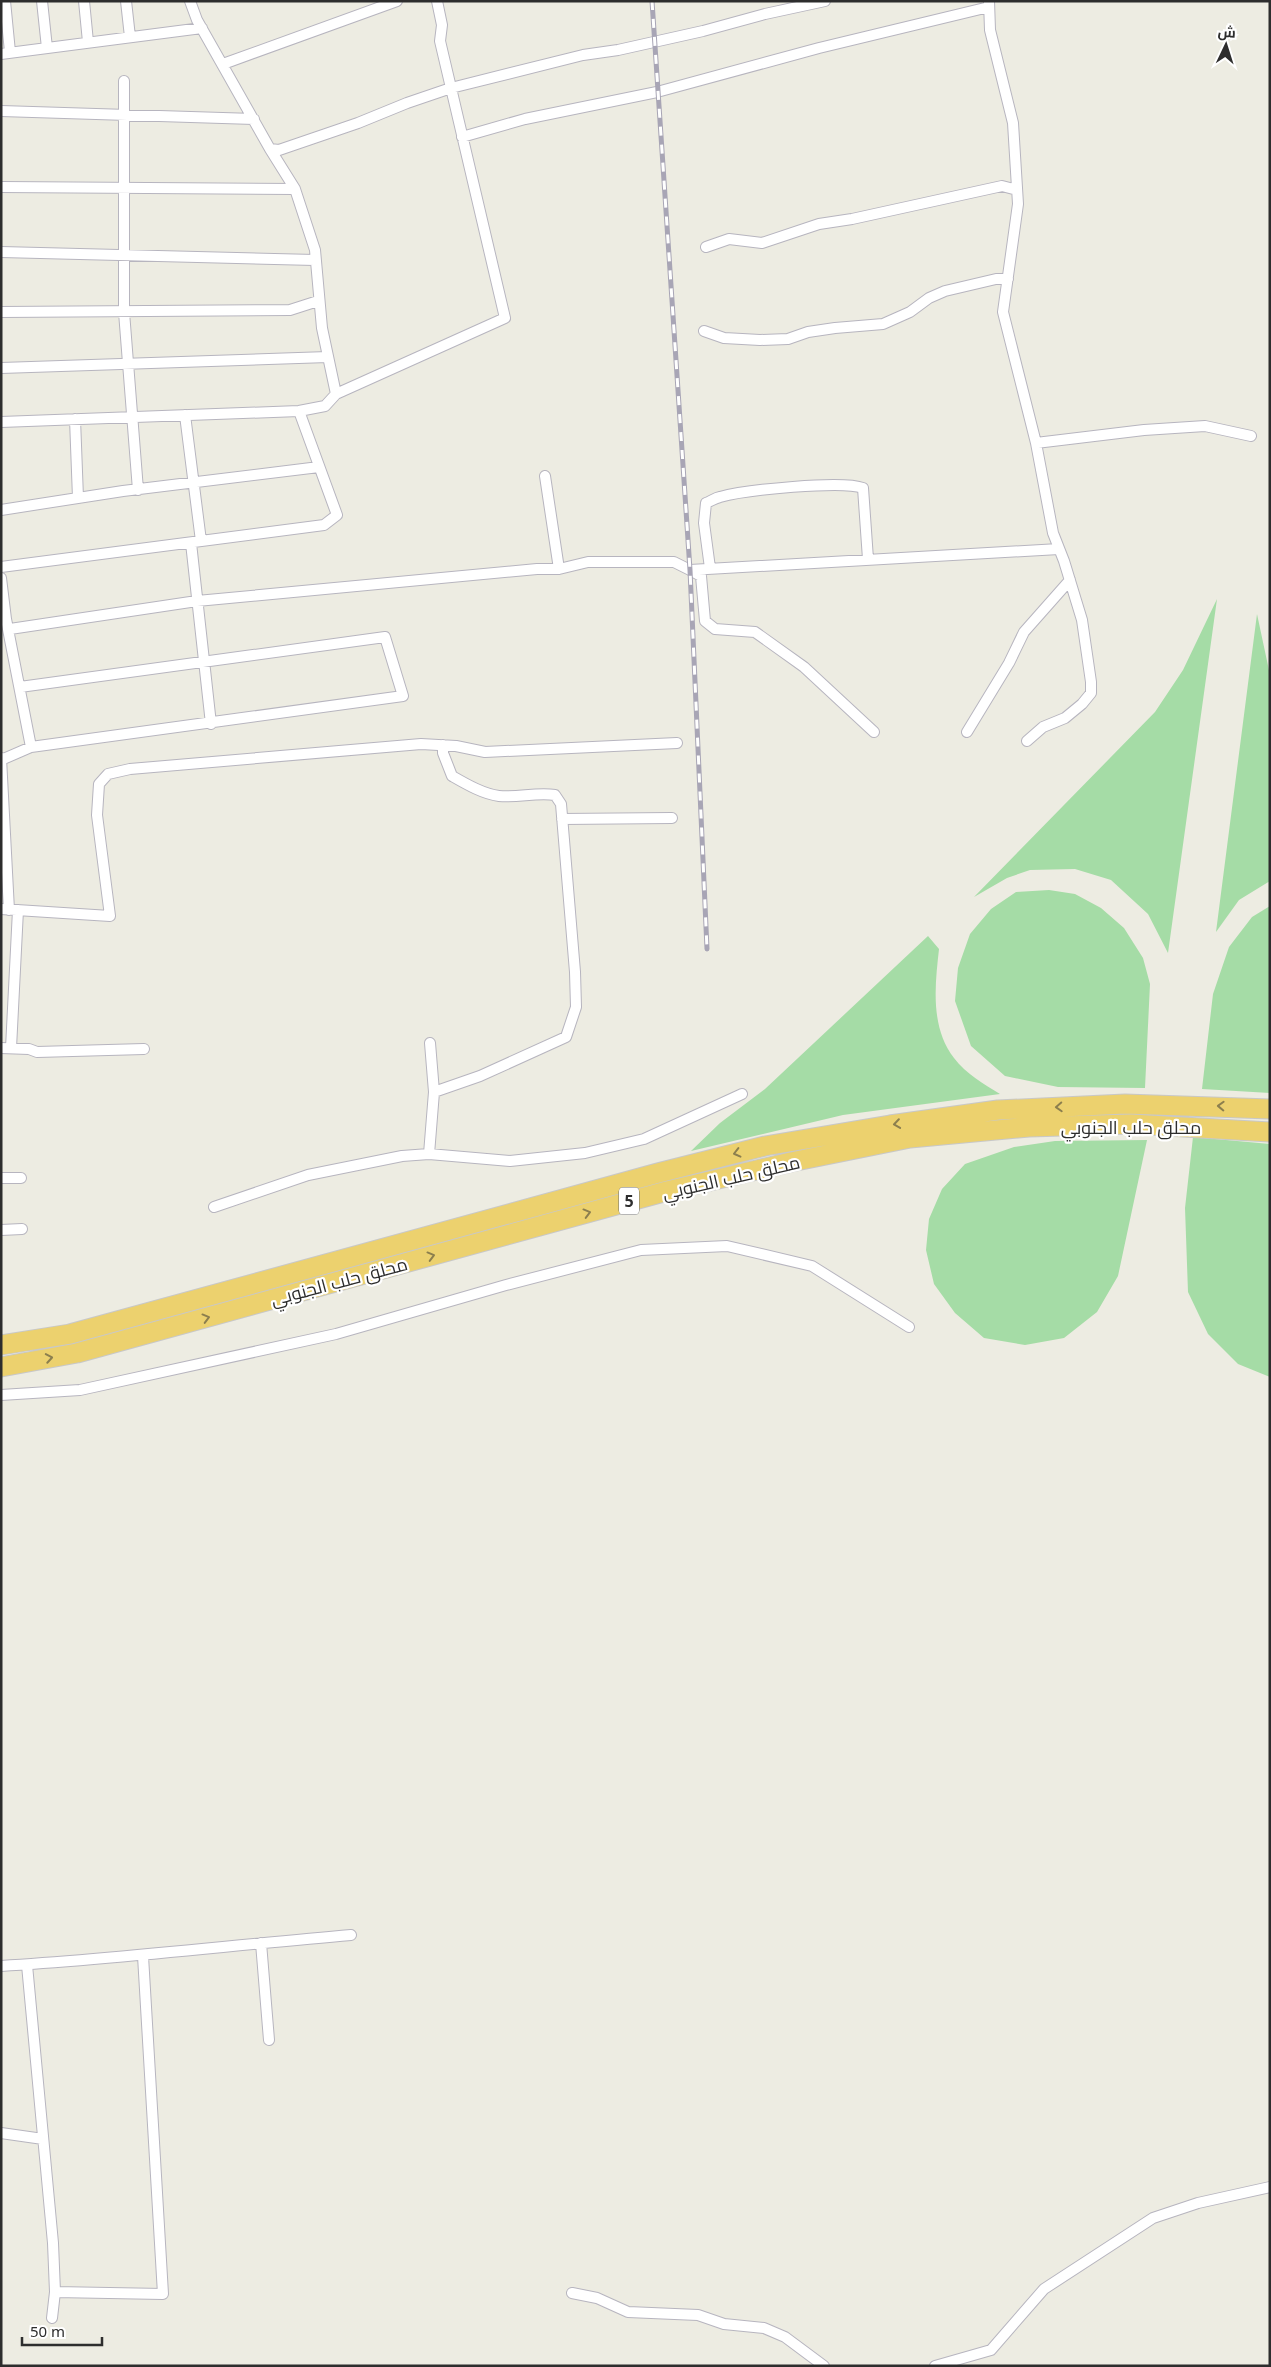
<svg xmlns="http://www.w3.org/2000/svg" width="1271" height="2367" viewBox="0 0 1271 2367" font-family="'Noto Sans',Cairo,sans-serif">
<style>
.green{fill:#a5dca6}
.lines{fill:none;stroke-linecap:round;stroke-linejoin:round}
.street-casing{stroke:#b7b5bf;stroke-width:12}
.highway-casing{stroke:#c8c8c8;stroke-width:21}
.street{stroke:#fff;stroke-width:10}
.highway{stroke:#ecd16e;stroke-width:19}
.rail-casing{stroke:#a8a5b5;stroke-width:5}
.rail{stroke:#fff;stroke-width:3;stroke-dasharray:9;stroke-linecap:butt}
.oneway{stroke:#8c7f4e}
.labels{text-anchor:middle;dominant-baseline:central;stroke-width:4.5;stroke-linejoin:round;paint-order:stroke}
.shield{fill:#fff;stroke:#6c6c6c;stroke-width:1}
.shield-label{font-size:16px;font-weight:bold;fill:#2d2d2d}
.street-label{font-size:18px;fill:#2d2d2d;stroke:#fff}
</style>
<rect width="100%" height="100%" fill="#edece2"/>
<path class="green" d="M 1217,599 L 1168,953 L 1148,914 L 1111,880 L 1075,869 L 1030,870 L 1007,878 L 974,897 L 1155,712 L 1183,670 Z
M 1257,614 L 1270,675 L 1270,881 L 1239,900 L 1216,932 Z
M 1049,890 L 1075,894 L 1101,908 L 1124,928 L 1143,958 L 1150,984 L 1145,1088 L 1058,1087 L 1005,1076 L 971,1046 L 955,1001 L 958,968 L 970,934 L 991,909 L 1016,892 Z
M 1270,906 L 1270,1093 L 1202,1089 L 1213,994 L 1229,947 L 1252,917 Z
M 928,936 L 939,949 C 935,985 930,1027 954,1058 C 966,1074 984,1084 1000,1094 L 843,1115 L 691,1151 L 720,1123 L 765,1089 Z
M 1193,1137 L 1270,1144 L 1270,1377 L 1238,1364 L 1208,1334 L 1188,1292 L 1185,1208 Z
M 1147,1140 L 1118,1276 L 1097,1312 L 1064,1338 L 1025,1345 L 984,1338 L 955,1313 L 934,1284 L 926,1250 L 929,1219 L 942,1189 L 965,1164 L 1014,1147 L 1055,1141 Z"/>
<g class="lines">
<defs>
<path id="street" d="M 5,1 L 10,52
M 42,1 L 47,48
M 84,1 L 88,42
M 126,1 L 130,37
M 989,1 L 990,30 L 1013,123 L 1018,204 L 1003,312 L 1036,443 L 1144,430 L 1205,426 L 1251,436
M 1,54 L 202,28
M 223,64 L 397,1
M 124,81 L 124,312 L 138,490
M 1,111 L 254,119
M 462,137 L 525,119 L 657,92 L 819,48 L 989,7
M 270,149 L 279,150 L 358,123 L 407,103 L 451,88 L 583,55 L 618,50 L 703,31 L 765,14 L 825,1
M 1,187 L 295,189
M 706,247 L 729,239 L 762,243 L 819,224 L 852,219 L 1002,186 L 1017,190
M 1,252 L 315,260
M 1,312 L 290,310 L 318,301
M 704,331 L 724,338 L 760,340 L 788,339 L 808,332 L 835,328 L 883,324 L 910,312 L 929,298 L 945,291 L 996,279 L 1008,279
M 1,368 L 328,357
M 336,394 L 505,318 L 440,41 L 442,25 L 437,1
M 185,415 L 201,541
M 75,419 L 78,498
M 1,422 L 299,411 L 325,406 L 336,394 L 322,328 L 315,250 L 295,189 L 270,149 L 197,20 L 190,1
M 545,476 L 559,569
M 1,510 L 123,491 L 319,467
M 191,543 L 211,724
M 1,567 L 324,525 L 337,515 L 299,411
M 710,568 L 704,523 L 706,503 C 711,501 715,498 720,497 C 745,490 842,480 863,488 L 868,559
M 690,570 L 701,576 L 705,621 L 715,629 L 755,632 L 804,667 L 874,732
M 1,578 L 6,619 L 31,747
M 10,629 L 197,601 L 537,569 L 559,569 L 588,562 L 674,562 L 690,570 L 1059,549
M 967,732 L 1009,663 L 1024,632 L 1070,580
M 1027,741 L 1043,727 L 1065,718 L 1082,704 L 1091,693 L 1091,682 L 1082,620 L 1064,561 L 1053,533 L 1036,443
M 1,758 L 9,910
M 1,760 L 31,747 L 403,696 L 385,637 L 20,687
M 562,819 L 672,818
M 1,909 L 110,916 L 97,815 L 99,784 L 108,774 L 130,769 L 421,744 L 456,746 L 485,752 L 677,743
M 1,1048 L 29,1049 L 37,1052 L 144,1049
M 11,1048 L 18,910
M 434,1092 L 480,1076 L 566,1037 L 576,1007 L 575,972 L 561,804 L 555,795 C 536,792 518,798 499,796 C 483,794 466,784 452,776 L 443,753 L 443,745
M 429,1154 L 434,1092 L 430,1043
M 1,1178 L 21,1178
M 214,1207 L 308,1175 L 402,1156 L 429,1154 L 510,1161 L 585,1153 L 644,1139 L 742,1094
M 1,1230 L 22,1229
M 1,1395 L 80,1390 L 336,1334 L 506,1285 L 641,1250 L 727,1246 L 812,1266 L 909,1327
M 261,1943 L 269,2040
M 27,1965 L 53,2243 L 55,2292 L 52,2318
M 1,1966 C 118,1959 234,1945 351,1935
M 1,2133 L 43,2139
M 55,2292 L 163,2294 L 143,1956
M 572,2293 L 597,2298 L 628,2312 L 698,2315 L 724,2324 L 764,2328 L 785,2337 L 824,2366
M 935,2366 L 991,2350 L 1044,2289 L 1153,2218 L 1198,2203 L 1270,2187"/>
<path id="highway" d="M 1,1345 L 70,1334 L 658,1173 L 765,1146 L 890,1125 L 998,1110 L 1125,1104 L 1270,1109
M 1,1367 L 77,1353 L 667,1191 L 791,1162 L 910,1138 L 1029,1127 L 1131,1124 L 1270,1132"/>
</defs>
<use href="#street" class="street-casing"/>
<use href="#highway" class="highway-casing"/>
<use href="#street" class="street"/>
<use href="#highway" class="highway"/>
<defs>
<path id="rail" d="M 652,1 L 690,570 L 707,949"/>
</defs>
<use href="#rail" class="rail-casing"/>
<use href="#rail" class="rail"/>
</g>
<defs><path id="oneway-chevron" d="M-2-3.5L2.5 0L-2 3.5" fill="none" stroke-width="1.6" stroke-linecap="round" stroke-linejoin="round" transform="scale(1.25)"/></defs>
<g class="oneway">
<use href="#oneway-chevron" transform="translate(1221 1106) rotate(-178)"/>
<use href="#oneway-chevron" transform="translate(1059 1107) rotate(177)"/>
<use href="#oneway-chevron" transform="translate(897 1124) rotate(172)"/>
<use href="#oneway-chevron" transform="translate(737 1153) rotate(166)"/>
<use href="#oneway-chevron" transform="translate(587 1213) rotate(-15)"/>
<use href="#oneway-chevron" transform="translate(431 1256) rotate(-15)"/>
<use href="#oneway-chevron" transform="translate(206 1318) rotate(-15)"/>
<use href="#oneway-chevron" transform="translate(49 1358) rotate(-10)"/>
</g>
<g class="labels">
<rect class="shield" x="619" y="1187.5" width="20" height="27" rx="4"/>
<g class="shield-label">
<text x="629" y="1201">5</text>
</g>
<g class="street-label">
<text x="1131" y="1127">محلق حلب الجنوبي</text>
<text transform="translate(731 1177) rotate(-13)">محلق حلب الجنوبي</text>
<text transform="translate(339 1281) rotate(-15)">محلق حلب الجنوبي</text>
</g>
</g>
<rect width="1271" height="2367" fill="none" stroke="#2d2d2d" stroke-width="5"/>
<g transform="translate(1226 45) rotate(4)" stroke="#ffffff" stroke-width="4" paint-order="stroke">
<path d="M0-4L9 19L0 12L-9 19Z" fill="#2d2d2d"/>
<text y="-8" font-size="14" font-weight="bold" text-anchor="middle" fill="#2d2d2d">ش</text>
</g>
<path d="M22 2337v8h80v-8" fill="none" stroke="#2d2d2d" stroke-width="2.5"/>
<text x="30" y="2337" font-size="15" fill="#2d2d2d" stroke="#ffffff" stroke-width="4" paint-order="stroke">50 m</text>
</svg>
